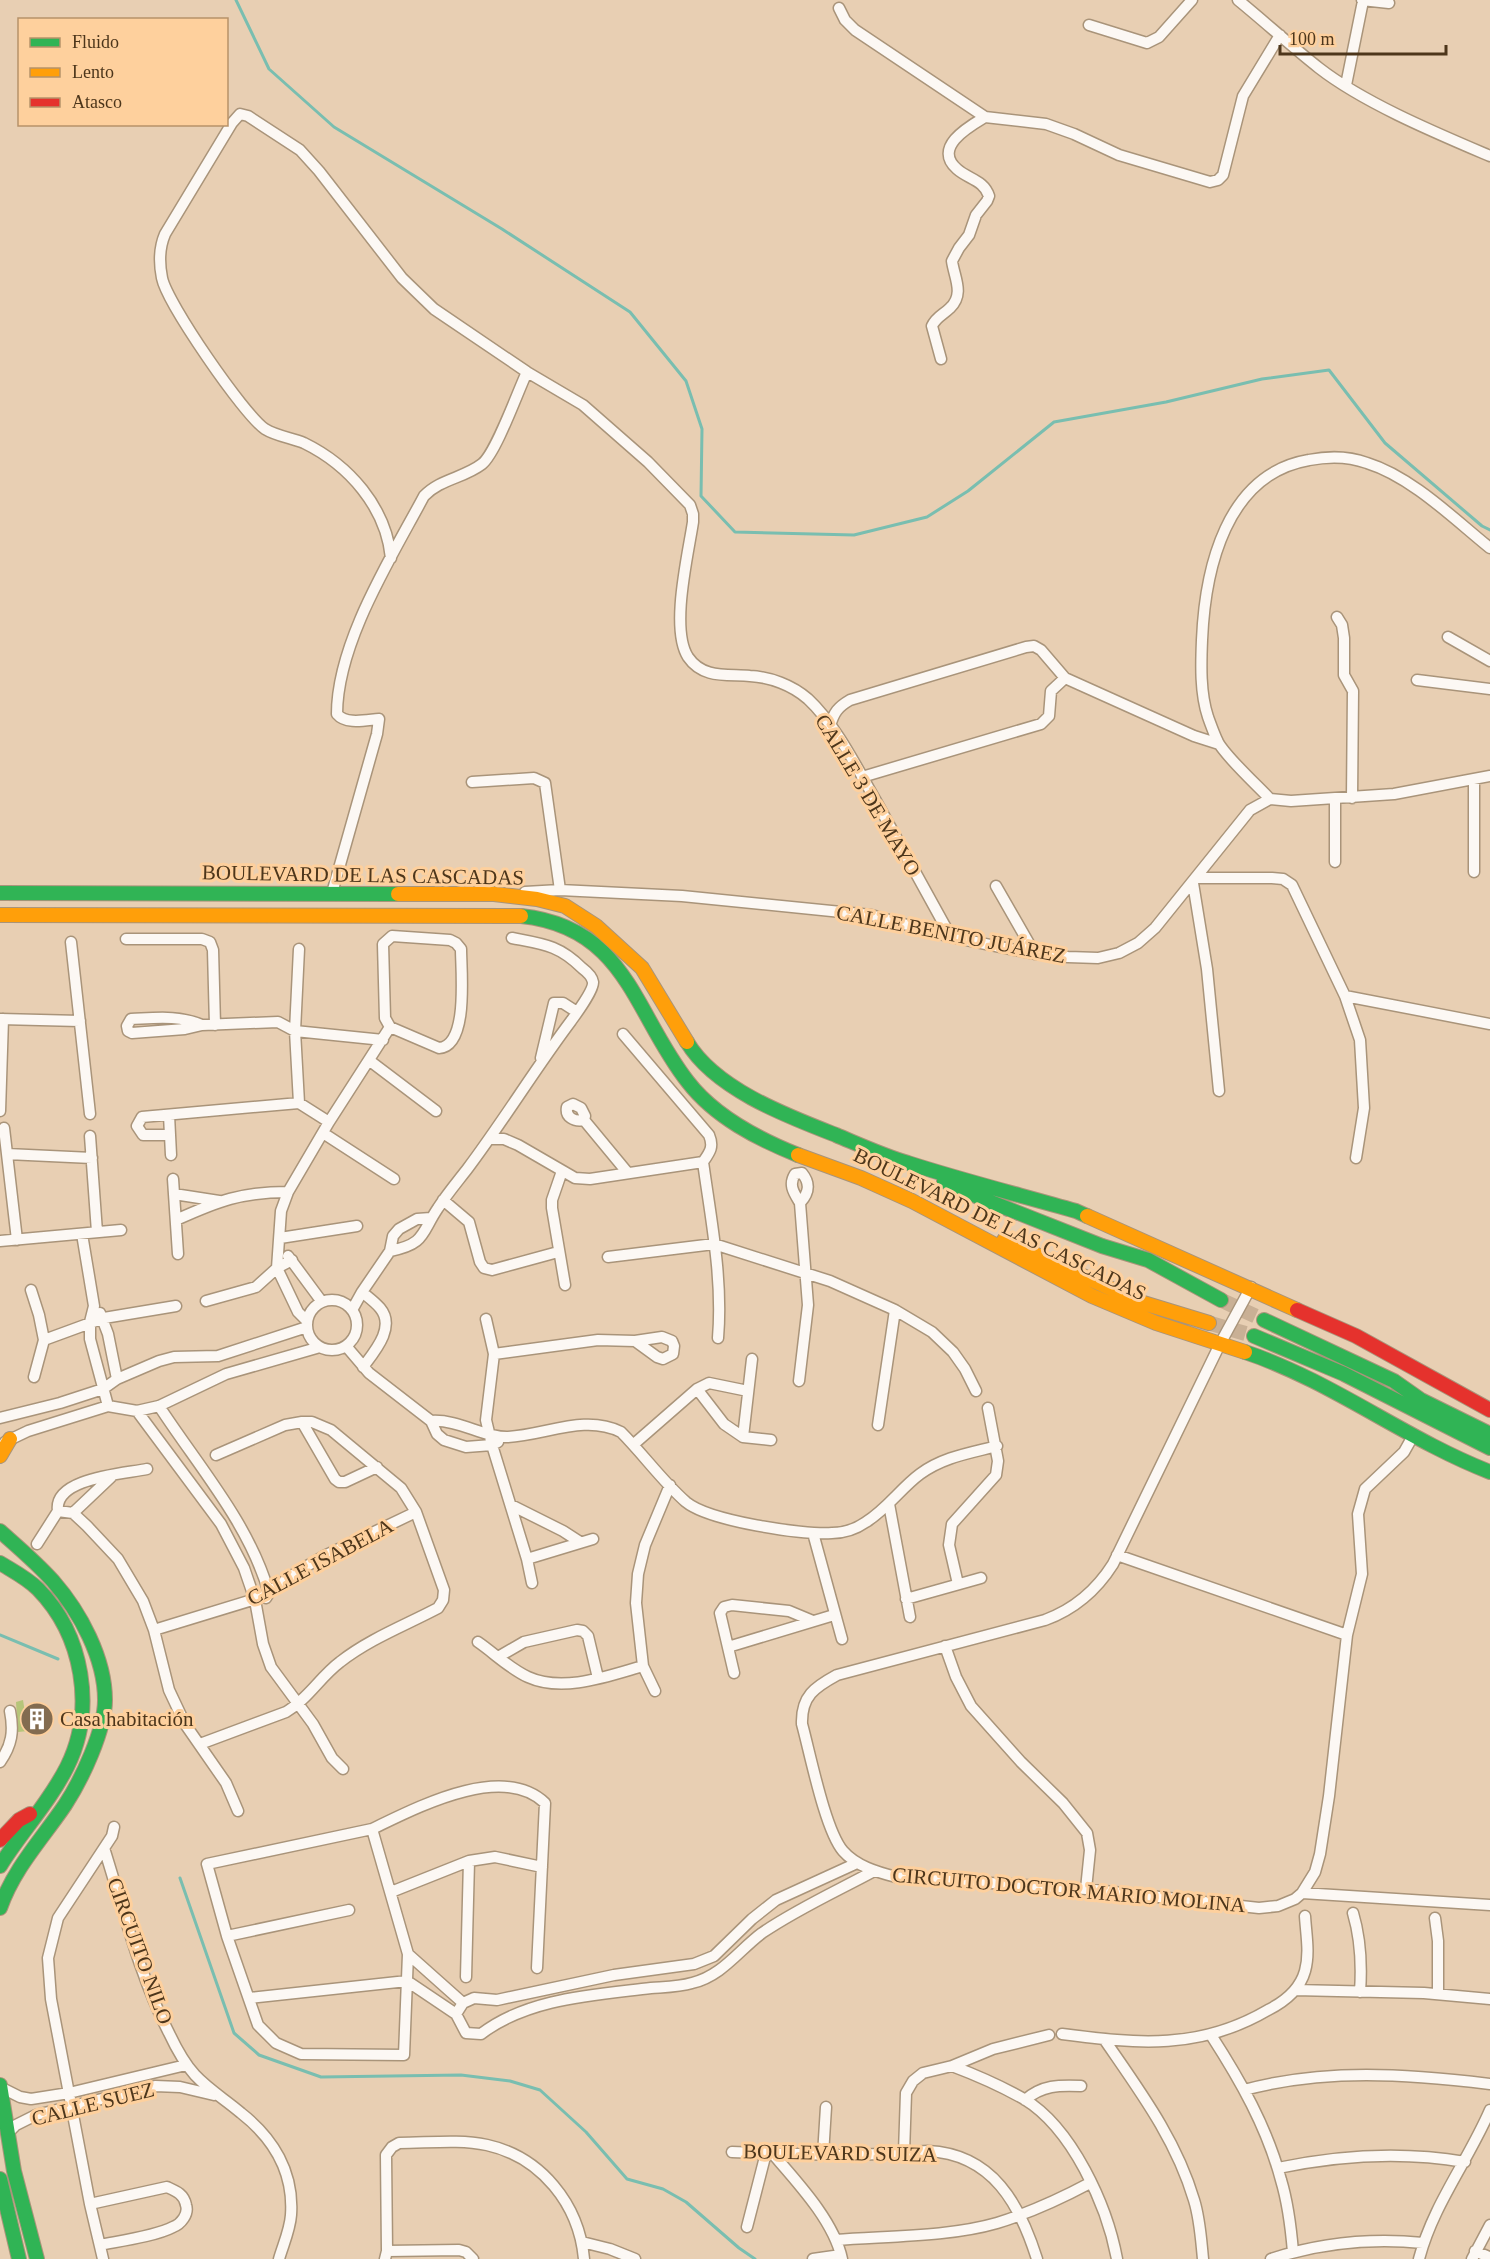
<svg xmlns="http://www.w3.org/2000/svg" width="1490" height="2259" viewBox="0 0 1490 2259" font-family="Georgia,serif">
<style>
.green{fill:#b6c57a}
.lines{fill:none;stroke-linecap:round;stroke-linejoin:round}
.stream{stroke:#79beb0;stroke-width:3}
.secondary-tunnel{stroke:#c9b095;stroke-width:15;stroke-dasharray:15 8;stroke-linecap:butt}
.street-casing{stroke:#a9947a;stroke-width:13}
.fast-casing{stroke:#a9947a;stroke-width:16}
.slow-casing{stroke:#a9947a;stroke-width:16}
.jam-casing{stroke:#a9947a;stroke-width:16}
.street{stroke:#fcf8f4;stroke-width:10}
.fast{stroke:#30b455;stroke-width:14}
.slow{stroke:#ff9f0a;stroke-width:14}
.jam{stroke:#e5322d;stroke-width:14}
.labels{text-anchor:middle;dominant-baseline:central;stroke-width:6;stroke-linejoin:round;paint-order:stroke}
.street-label{font-size:21px;fill:#4d361b;stroke:#fed09d}
.poi-label{font-size:21px;fill:#4d361b;stroke:#fed09d;text-anchor:start}
</style>
<rect width="100%" height="100%" fill="#e8cfb3"/>
<path class="green" d="M 23,1700 L 28,1731 L 18,1732 L 16,1702 Z"/>
<g class="lines">
<path class="stream" d="M 236,0 L 269,69 L 334,127 L 502,229 L 630,312 L 686,381 L 702,429 L 701,496 L 735,532 L 854,535 L 927,517 L 968,491 L 1054,422 L 1166,402 L 1262,379 L 1329,370 L 1385,443 L 1482,526 L 1490,530
M 0,1635 L 58,1659
M 180,1878 L 234,2033 L 259,2055 L 321,2077 L 461,2075 L 510,2081 L 540,2090 L 586,2132 L 627,2179 L 663,2189 L 686,2202 L 739,2248 L 755,2259"/>
<path class="secondary-tunnel" d="M 1221,1300 L 1264,1320
M 1209,1323 L 1254,1336"/>
<defs>
<path id="street" d="M 1238,0 C 1265,22 1291,46 1319,68 C 1364,103 1436,133 1490,156
M 1362,0 L 1389,3
M 839,8 L 845,20 L 855,30 L 985,117 L 1046,124 L 1074,134 L 1119,155 L 1210,182 L 1218,180 L 1223,175 L 1243,96 L 1280,35
M 1089,25 L 1147,43 L 1159,37 L 1192,0
M 1346,85 L 1363,1
M 941,359 L 932,326 C 936,317 943,315 950,308 C 965,294 954,277 952,261 L 959,248 L 969,235 L 976,215 L 987,201 L 989,196 C 984,180 968,179 957,169 C 932,147 970,126 985,117
M 391,558 C 386,507 349,465 304,443 C 292,438 276,436 265,429 C 244,415 167,303 162,278 C 159,263 159,248 165,234 L 232,123 L 240,114 L 248,116 L 300,150 L 319,171 L 402,278 L 434,309 L 527,372 L 583,405 L 648,462 L 690,505 L 693,514 L 693,522 C 688,555 670,629 688,657 C 703,679 727,674 750,676 C 770,677 792,685 808,699 C 836,725 857,768 876,801 C 901,847 926,892 951,937
M 1337,617 L 1342,625 L 1344,638 L 1344,675 L 1353,691 L 1352,798
M 1448,637 L 1490,661
M 1417,680 L 1490,689
M 830,726 C 834,712 838,707 850,700 L 1026,647 L 1034,646 L 1041,650 L 1065,678 L 1194,736 L 1219,744
M 862,777 L 1041,724 L 1049,716 L 1051,691 L 1065,678
M 472,782 L 534,778 L 545,783 L 560,890
M 1270,799 C 1257,785 1226,757 1218,742 C 1214,734 1211,725 1208,717 C 1200,693 1201,664 1202,640 C 1205,569 1226,474 1309,460 C 1329,456 1348,456 1367,463 C 1412,477 1454,519 1490,548
M 1335,799 L 1335,862
M 1474,872 L 1474,780
M 1197,878 L 1272,878 L 1283,879 L 1292,885 L 1345,996 L 1360,1040 L 1364,1108 L 1356,1158
M 1193,883 L 1207,969 L 1219,1091
M 996,886 L 1035,954
M 525,892 L 560,890 L 682,896 L 871,915 L 951,937 L 1035,954 L 1068,957 L 1098,958 L 1119,953 L 1138,943 L 1155,928 L 1250,810 L 1270,799 L 1291,801 L 1394,794 L 1490,776
M 332,893 L 377,734 L 379,719 C 366,720 346,725 337,714 C 337,643 391,558 424,496 C 440,479 464,478 482,464 C 496,453 518,391 527,372
M 392,936 L 450,940 L 456,943 L 461,949 C 461,971 469,1046 439,1048 L 390,1027 L 385,1018 L 383,944 Z
M 126,939 L 202,939 L 210,942 L 213,950 L 215,1025
M 71,942 L 90,1114
M 1345,996 L 1490,1024
M 0,1019 L 80,1021
M 202,1025 C 179,1015 156,1018 131,1019 L 127,1026 L 128,1031 L 132,1033 L 185,1029 L 202,1025 L 278,1022 L 295,1031 L 383,1040
M 623,1034 L 709,1135 C 714,1147 710,1152 703,1162
M 541,1058 L 554,1003 L 563,1003 L 577,1012
M 370,1061 L 436,1111
M 299,1103 L 295,1031 L 299,949
M 0,1111 L 3,1019
M 169,1115 L 171,1155
M 584,1120 C 574,1122 565,1117 567,1107 L 573,1104 L 581,1108 L 585,1116 L 584,1120 L 627,1172
M 4,1128 L 17,1240
M 323,1133 L 394,1179
M 170,1135 L 143,1135 L 137,1126 L 142,1117 L 299,1103 L 329,1122
M 90,1136 L 97,1232
M 490,1139 L 504,1139 L 518,1145 L 575,1178 L 590,1179 L 703,1162
M 7,1154 L 92,1158
M 703,1162 C 711,1220 723,1279 718,1338
M 562,1171 L 552,1200 L 552,1208 L 565,1285
M 173,1179 L 178,1254
M 174,1194 L 219,1201
M 443,1200 L 469,1222 L 480,1262 L 484,1268 L 492,1270 L 558,1252
M 176,1220 C 218,1201 241,1192 288,1192
M 82,1234 L 94,1306 L 90,1322 L 90,1339 L 108,1406
M 280,1238 L 357,1226
M 0,1241 L 121,1230
M 390,1251 C 426,1244 421,1233 438,1208 C 447,1194 458,1181 468,1168 C 504,1120 535,1069 571,1021 C 576,1014 594,990 593,982 C 592,976 586,971 582,968 C 559,945 543,944 512,938
M 288,1256 L 322,1302
M 608,1257 L 714,1244 L 830,1281 L 895,1310 L 932,1332 L 953,1352 L 965,1369 L 976,1391
M 1251,1287 L 1220,1344 L 1113,1564 C 1096,1591 1075,1609 1045,1620 L 837,1675 C 815,1687 801,1696 802,1724 C 810,1753 825,1830 843,1851 C 856,1866 877,1872 896,1877 L 1086,1889 L 1259,1908 L 1278,1906 L 1295,1899 L 1302,1893 L 1315,1872 L 1320,1854 L 1329,1796 L 1347,1635 L 1362,1574 L 1358,1514 L 1365,1489 L 1404,1452 L 1413,1436
M 31,1290 L 39,1315 L 44,1340 L 34,1377
M 362,1292 C 368,1297 375,1302 380,1308 C 396,1327 375,1351 363,1367
M307 1325a25 25 0 1 1 50 0a25 25 0 1 1-50 0Z
M 206,1301 L 256,1287 L 277,1268 L 292,1260
M 352,1310 L 362,1292 L 390,1251 L 393,1236 L 399,1229 L 417,1219 L 431,1218
M 100,1313 L 108,1334 L 117,1379
M 486,1319 L 494,1354 L 486,1420 L 492,1445 L 527,1559 L 532,1583
M 307,1321 L 298,1312 L 277,1268 L 281,1211 L 288,1192 L 329,1122 L 390,1027
M 44,1340 L 104,1318 L 176,1306
M 346,1346 L 369,1373 L 431,1421 L 437,1434 L 444,1440 L 466,1447 L 492,1445 L 498,1442
M 494,1354 L 598,1340 L 635,1341 L 662,1337 L 672,1341 L 674,1346 L 673,1354 L 663,1359 L 657,1357 L 635,1341
M 799,1381 L 808,1305 L 800,1203 C 794,1193 788,1185 795,1174 L 802,1173 C 811,1184 809,1193 800,1203
M 697,1389 L 724,1424 L 743,1437 L 771,1440
M 159,1406 C 198,1466 249,1523 269,1593 L 266,1598
M 137,1411 L 221,1524 L 244,1568 L 255,1600 L 263,1644 L 271,1667 L 313,1724 L 332,1758 L 343,1769
M 0,1418 L 60,1403 L 103,1389 L 117,1379 L 159,1361 L 174,1357 L 218,1356 L 307,1327
M 431,1421 C 459,1419 484,1438 508,1437 C 546,1435 585,1414 621,1432 C 643,1454 663,1482 686,1502 C 709,1521 802,1535 832,1533 C 844,1533 856,1529 866,1522 C 887,1509 901,1488 920,1474 C 943,1457 970,1453 997,1446
M 302,1422 L 335,1479 L 339,1482 L 345,1482 L 377,1467
M 878,1425 L 895,1310
M 743,1437 L 752,1359
M 5,1442 L 28,1431 L 108,1406 L 137,1411 L 159,1406 L 226,1374 L 320,1347
M 634,1444 L 697,1389 L 709,1383 L 748,1391
M 889,1504 L 910,1617
M 511,1505 L 563,1531 L 580,1542
M 58,1511 L 73,1513 L 87,1526 L 118,1559 L 143,1601 L 154,1630 L 169,1690 L 185,1724 L 226,1783 L 238,1811
M 73,1513 L 111,1477
M 813,1533 L 842,1639
M 37,1544 L 58,1511 C 53,1478 123,1474 147,1469
M 1117,1555 L 1347,1635
M 527,1559 L 593,1539
M 958,1584 L 949,1545 L 952,1524 L 996,1475 L 998,1461 L 988,1408
M 906,1599 L 981,1578
M 154,1630 L 262,1597 L 300,1570 L 324,1556 L 416,1512
M 478,1642 C 494,1653 510,1669 528,1677 C 563,1693 608,1676 643,1666
M 945,1646 L 956,1677 L 971,1706 L 1021,1762 L 1063,1803 L 1087,1833 L 1090,1850 L 1086,1889
M 728,1647 L 834,1615
M 498,1657 L 524,1642 L 577,1630 L 583,1631 L 588,1636 L 598,1678
M 734,1673 L 720,1613 L 724,1607 L 732,1605 L 789,1611 L 813,1621
M 655,1691 L 643,1666 L 636,1603 L 638,1574 L 645,1545 L 670,1485
M 200,1744 L 286,1712 C 308,1699 320,1677 340,1662 C 369,1639 406,1625 438,1608 L 443,1600 L 444,1590 L 416,1512 L 401,1488 L 331,1430 L 312,1422 L 302,1422 L 285,1425 L 216,1455
M 0,1762 C 12,1745 14,1731 10,1711
M 372,1829 C 416,1808 502,1762 545,1803 L 537,1968
M 104,1848 C 123,1908 140,1978 169,2033 C 176,2048 184,2063 195,2075 C 209,2090 226,2100 241,2113 C 273,2138 294,2172 291,2215 C 290,2230 283,2245 279,2259
M 857,1863 L 776,1900 L 752,1919 L 714,1956 L 694,1964 L 614,1975 L 497,2000 L 474,1998 L 463,2003 L 456,2014 L 466,2033 L 481,2034 C 528,1998 594,1995 651,1988 C 664,1987 679,1987 692,1983 C 722,1976 739,1950 762,1933 C 797,1909 837,1891 874,1871
M 391,1892 L 469,1861 L 495,1857 L 542,1867
M 1302,1893 L 1490,1905
M 1353,1913 C 1361,1940 1362,1964 1360,1992
M 1435,1918 L 1438,1941 L 1438,1994
M 227,1936 L 349,1910
M 408,1954 L 404,2055 L 301,2054 L 276,2043 L 258,2025 L 227,1936 L 207,1864 L 372,1829 L 408,1954 L 463,2003
M 466,1977 L 469,1861
M 1295,1990 L 1424,1993 L 1490,1999
M 249,1998 L 407,1981 L 456,2014
M 1062,2034 C 1138,2044 1200,2050 1268,2010 C 1284,2002 1300,1989 1305,1971 C 1310,1953 1306,1934 1305,1916
M 1211,2035 C 1240,2080 1267,2127 1281,2180 C 1288,2203 1291,2228 1293,2252
M 1104,2039 C 1139,2090 1176,2139 1194,2200 C 1200,2219 1201,2239 1203,2259
M 952,2066 C 976,2075 1001,2086 1024,2099 C 1072,2128 1107,2205 1117,2259
M 0,2087 L 20,2097 L 31,2099 L 69,2093 L 186,2065
M 1244,2090 C 1326,2068 1407,2074 1490,2084
M 1025,2100 C 1042,2085 1059,2085 1081,2086
M 8,2133 L 16,2125 L 36,2115 L 155,2086 L 180,2087 L 214,2095
M 732,2152 C 773,2153 814,2155 855,2155 C 872,2154 889,2154 906,2153 C 913,2153 921,2151 928,2151 C 993,2154 1020,2205 1037,2259
M 772,2153 C 797,2182 834,2221 842,2259
M 904,2153 L 906,2093 L 913,2081 L 923,2073 L 952,2066 L 993,2049 L 1049,2035
M 823,2155 L 826,2107
M 1278,2168 C 1340,2155 1402,2151 1465,2162
M 90,2204 L 167,2187 C 176,2191 184,2194 186,2205 C 189,2214 181,2224 173,2227 C 156,2236 120,2241 100,2245
M 747,2227 L 766,2153
M 836,2240 C 886,2236 949,2237 997,2223 C 1029,2213 1060,2199 1090,2183
M 582,2242 L 610,2249 L 635,2259
M 387,2251 L 459,2250 L 466,2252 L 473,2259
M 1475,2251 L 1489,2257
M 103,2259 L 90,2204 L 51,1999 L 48,1958 L 58,1918 L 112,1836 L 114,1827
M 385,2259 L 387,2251 L 386,2155 L 392,2147 L 399,2143 C 428,2143 459,2139 487,2145 C 541,2157 579,2204 584,2259
M 813,2259 L 841,2255
M 1271,2259 C 1320,2243 1372,2238 1423,2243
M 1419,2259 C 1433,2205 1468,2161 1490,2110
M 1472,2259 L 1490,2225"/>
<path id="fast" d="M 0,893 L 398,894
M 521,916 C 627,927 634,1014 688,1082 C 715,1117 758,1139 798,1155
M 687,1042 C 715,1089 787,1116 836,1135 C 860,1145 884,1156 908,1163 C 964,1181 1020,1195 1076,1211 L 1087,1216
M 944,1181 L 978,1197 L 1102,1246 L 1148,1260 L 1221,1300
M 1264,1320 L 1394,1381 L 1421,1400 L 1490,1434
M 1254,1336 L 1344,1374 L 1490,1448
M 1245,1352 C 1332,1381 1405,1439 1490,1472
M 0,1531 C 18,1547 37,1563 53,1581 C 80,1612 105,1658 105,1700 C 105,1730 82,1779 65,1805 C 42,1839 14,1868 0,1908
M 0,1563 C 13,1571 27,1578 38,1589 C 83,1635 96,1709 67,1767 C 49,1803 21,1832 0,1866
M 0,2085 L 14,2171 L 37,2259
M 0,2179 L 19,2259"/>
<path id="slow" d="M 398,894 L 494,894 L 537,899 L 565,906 L 596,926 L 642,968 L 687,1042
M 0,915 L 521,916
M 798,1155 L 861,1178 L 912,1201 L 1092,1296 L 1156,1323 L 1245,1352
M 1087,1216 L 1297,1310
M 1004,1240 L 1140,1302 L 1209,1323
M 0,1456 L 10,1439"/>
<path id="jam" d="M 1297,1310 L 1356,1336 L 1490,1410
M 0,1840 L 19,1820 L 30,1814"/>
</defs>
<use href="#street" class="street-casing"/>
<use href="#fast" class="fast-casing"/>
<use href="#slow" class="slow-casing"/>
<use href="#jam" class="jam-casing"/>
<use href="#street" class="street"/>
<use href="#fast" class="fast"/>
<use href="#slow" class="slow"/>
<use href="#jam" class="jam"/>
</g>
<defs>
<symbol id="building-disc" viewBox="-11 -11 22 22"><circle r="9.5" fill="#836c50" stroke="#fed09d"/><path d="M-4-6H4V6H1V3H-1V6H-4ZM-2.5-4.3h1.7v1.8h-1.7ZM.8-4.3h1.7v1.8H.8ZM-2.5-1h1.7V.8h-1.7ZM.8-1h1.7V.8H.8Z" fill="#fff"/></symbol>
</defs>
<g fill-rule="evenodd">
<use href="#building-disc" x="18" y="1700" width="38" height="38"/>
</g>
<g class="labels">
<g class="street-label">
<text transform="translate(868 795) rotate(59)">CALLE 3 DE MAYO</text>
<text transform="translate(363 875) rotate(1)">BOULEVARD DE LAS CASCADAS</text>
<text transform="translate(951 934) rotate(11)">CALLE BENITO JUÁREZ</text>
<text transform="translate(1000 1224) rotate(26)">BOULEVARD DE LAS CASCADAS</text>
<text transform="translate(320 1562) rotate(-28)">CALLE ISABELA</text>
<text transform="translate(1069 1890) rotate(5)">CIRCUITO DOCTOR MARIO MOLINA</text>
<text transform="translate(140 1951) rotate(70)">CIRCUITO NILO</text>
<text transform="translate(93 2104) rotate(-14)">CALLE SUEZ</text>
<text transform="translate(840 2153) rotate(1)">BOULEVARD SUIZA</text>
</g>
<g class="poi-label">
<text x="60" y="1719">Casa habitación</text>
</g>
</g>
<rect x="18" y="18" width="210" height="108" fill="#fed09d" stroke="#b79269" stroke-width="1.5"/>
<rect x="30" y="38" width="30" height="9" fill="#30b455" stroke="#b79269" stroke-width="1.5"/>
<text x="72" y="48" font-size="18" fill="#4d361b">Fluido</text>
<rect x="30" y="68" width="30" height="9" fill="#ff9f0a" stroke="#b79269" stroke-width="1.5"/>
<text x="72" y="78" font-size="18" fill="#4d361b">Lento</text>
<rect x="30" y="98" width="30" height="9" fill="#e5322d" stroke="#b79269" stroke-width="1.5"/>
<text x="72" y="108" font-size="18" fill="#4d361b">Atasco</text>
<path d="M1280 45v9h166v-9" fill="none" stroke="#4d361b" stroke-width="3"/>
<text x="1289" y="45" font-size="18" fill="#4d361b" stroke="#fed09d" stroke-width="4.5" paint-order="stroke">100 m</text>
</svg>
